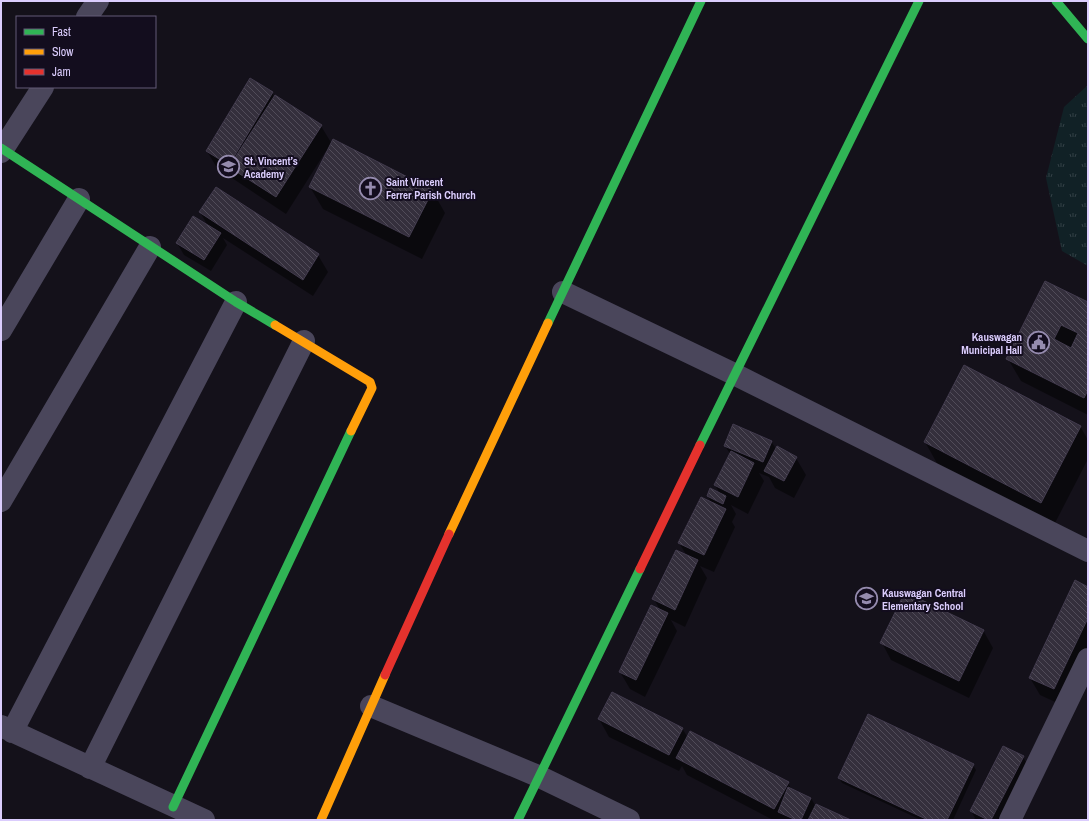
<svg xmlns="http://www.w3.org/2000/svg" width="1089" height="821" viewBox="0 0 1089 821" font-family="'Archivo Narrow',sans-serif">
<style>
.park{fill:url(#park-tufts)}
.shadow{fill:#0007}
.building{fill:url(#building-back-hatch);stroke:#423b4e;fill-rule:evenodd}
.lines{fill:none;stroke-linecap:round;stroke-linejoin:round}
.street{stroke:#4a465b;stroke-width:22}
.fast{stroke:#30b455;stroke-width:9}
.slow{stroke:#ff9f0a;stroke-width:9}
.jam{stroke:#e5322d;stroke-width:9}
.labels{text-anchor:middle;dominant-baseline:central;stroke-width:4;stroke-linejoin:round;paint-order:stroke}
.poi-label{font-size:11px;font-weight:bold;fill:#dbcdfd;stroke:#130d1e;text-anchor:start}
</style>
<defs>
<pattern id="park-tufts" width="24" height="20" patternUnits="userSpaceOnUse"><rect width="24" height="20" fill="#112126"/><path d="M3 7l-1-3M5 7V3M7 7l1-3M15 17l-1-3M17 17v-4M19 17l1-3" fill="none" stroke="#334046"/></pattern>
<pattern id="building-back-hatch" width="6" height="6" patternUnits="userSpaceOnUse"><rect width="6" height="6" fill="#342f3c"/><path d="M-1 5l2 2M0 0l6 6M5-1l2 2" fill="none" stroke="#514c59"/></pattern>
</defs>
<rect width="100%" height="100%" fill="#14111a"/>
<path class="park" d="M 1088,85 L 1088,266 L 1062,251 L 1046,178 L 1064,107 Z"/>
<path class="shadow" d="M 272,93 L 275,98 L 321,126 L 332,144 L 432,190 L 445,213 L 422,259 L 323,209 L 310,187 L 328,151 L 326,151 L 286,214 L 217,168 L 207,151 Z
M 200,212 L 318,255 L 328,272 L 313,296 L 223,238 L 227,245 L 211,271 L 184,255 L 177,243 L 208,226 Z
M 1088,303 L 1088,415 L 1021,381 L 1008,359 Z
M 1080,426 L 1088,440 L 1088,459 L 1054,525 L 938,465 L 925,442 Z
M 771,441 L 776,449 L 796,458 L 806,475 L 794,498 L 775,488 L 769,477 L 759,473 L 764,481 L 748,514 L 731,505 L 736,514 L 732,522 L 735,527 L 714,572 L 700,566 L 707,578 L 685,627 L 671,620 L 677,631 L 645,697 L 630,689 L 620,672 L 660,610 L 654,599 L 687,556 L 679,543 L 712,504 L 708,496 L 720,494 L 715,485 L 731,455 L 725,446 Z
M 1088,588 L 1088,655 L 1064,706 L 1040,695 L 1030,678 Z
M 983,630 L 993,648 L 969,698 L 891,660 L 882,643 Z
M 599,719 L 682,728 L 688,738 L 788,783 L 792,790 L 811,798 L 816,807 L 849,820 L 773,820 L 687,775 L 682,766 L 679,771 L 609,737 Z
M 1023,757 L 1033,774 L 1009,820 L 973,820 L 975,818 L 971,811 Z
M 973,765 L 976,770 L 953,820 L 921,820 L 842,783 L 839,778 Z"/>
<path class="building" d="M 250,78 L 273,92 L 229,165 L 206,151 Z
M 275,95 L 322,125 L 276,197 L 229,167 Z
M 333,139 L 433,190 L 409,237 L 309,187 Z
M 216,187 L 319,254 L 303,280 L 199,212 Z
M 193,216 L 221,233 L 204,260 L 176,243 Z
M 1045,281 L 1088,302 L 1088,390 L 1084,398 L 1006,359 ZM 1061,325 L 1078,333 L 1071,348 L 1054,339 Z
M 964,365 L 1081,426 L 1041,503 L 924,442 Z
M 733,424 L 772,441 L 763,462 L 724,446 Z
M 777,446 L 797,457 L 784,481 L 764,471 Z
M 731,451 L 754,463 L 738,497 L 714,485 Z
M 710,488 L 726,496 L 723,504 L 707,496 Z
M 701,497 L 726,509 L 704,555 L 678,543 Z
M 676,550 L 698,560 L 675,610 L 652,599 Z
M 1075,580 L 1088,587 L 1088,618 L 1054,689 L 1029,678 Z
M 905,592 L 984,630 L 959,681 L 880,643 Z
M 651,605 L 668,613 L 636,680 L 619,672 Z
M 612,692 L 683,728 L 669,755 L 598,719 Z
M 868,714 L 974,764 L 947,820 L 928,820 L 838,778 Z
M 690,731 L 789,782 L 774,809 L 676,758 Z
M 1003,746 L 1024,756 L 991,820 L 988,820 L 970,811 Z
M 788,787 L 811,798 L 801,820 L 796,820 L 778,812 Z
M 816,804 L 851,820 L 808,820 Z"/>
<g class="lines">
<path class="street" d="M 87,17 L 98,1
M 1,152 L 43,87
M 563,292 L 734,374 L 1088,551
M 1,330 L 79,199
M 1,501 L 150,247
M 371,706 L 538,776 L 629,820
M 1,726 L 204,820
M 12,732 L 236,302
M 90,768 L 304,341
M 1010,820 L 1088,659"/>
<path class="fast" d="M 1056,1 L 1088,39
M 1,148 L 236,302 L 275,325
M 548,323 L 701,1
M 700,445 L 919,1
M 173,807 L 351,431
M 518,820 L 640,569"/>
<path class="slow" d="M 275,325 L 370,382 L 372,388 L 351,431
M 449,534 L 548,323
M 321,820 L 385,675"/>
<path class="jam" d="M 640,569 L 700,445
M 385,675 L 449,534"/>
</g>
<defs>
<symbol id="school-ring" viewBox="-11 -11 22 22"><circle r="9.5" fill="#130d1e" stroke="#958bae" stroke-width="1.5"/><path d="M0-5L7-2L0 1L-7-2ZM-4 1L0 2.5L4 1V4Q0 6-4 4Z" fill="#958bae"/></symbol>
<symbol id="church-ring" viewBox="-11 -11 22 22"><circle r="9.5" fill="#130d1e" stroke="#958bae" stroke-width="1.5"/><path d="M-1.2-6h2.4v3.5h3.3v2.4h-3.3V6h-2.4V-.1h-3.3v-2.4h3.3Z" fill="#958bae"/></symbol>
<symbol id="civic-ring" viewBox="-11 -11 22 22"><circle r="9.5" fill="#130d1e" stroke="#958bae" stroke-width="1.5"/><path d="M-.6-6.5H3V-4.5H.6V-3L4-1V1h2V6H-6V1h2V-1L-.6-3ZM-1.2 2.5V6h2.4V2.5Z" fill="#958bae"/></symbol>
</defs>
<g fill-rule="evenodd">
<use href="#school-ring" x="216" y="154" width="25" height="25"/>
<use href="#church-ring" x="358" y="176" width="25" height="25"/>
<use href="#civic-ring" x="1026" y="330" width="25" height="25"/>
<use href="#school-ring" x="854" y="586" width="25" height="25"/>
</g>
<g class="labels">
<g class="poi-label">
<text x="244" y="161">St. Vincent’s<tspan x="244" dy="13">Academy</tspan></text>
<text x="386" y="182">Saint Vincent<tspan x="386" dy="13">Ferrer Parish Church</tspan></text>
<text x="1022" y="337" text-anchor="end">Kauswagan<tspan x="1022" dy="13">Municipal Hall</tspan></text>
<text x="882" y="593">Kauswagan Central<tspan x="882" dy="13">Elementary School</tspan></text>
</g>
</g>
<rect width="1089" height="821" fill="none" stroke="#dbcdfd" stroke-width="4"/>
<rect x="16" y="16" width="140" height="72" fill="#130d1e" stroke="#635a77"/>
<rect x="24" y="29" width="20" height="6" fill="#30b455" stroke="#635a77"/>
<text x="52" y="36" font-size="12" fill="#dbcdfd">Fast</text>
<rect x="24" y="49" width="20" height="6" fill="#ff9f0a" stroke="#635a77"/>
<text x="52" y="56" font-size="12" fill="#dbcdfd">Slow</text>
<rect x="24" y="69" width="20" height="6" fill="#e5322d" stroke="#635a77"/>
<text x="52" y="76" font-size="12" fill="#dbcdfd">Jam</text>
</svg>
